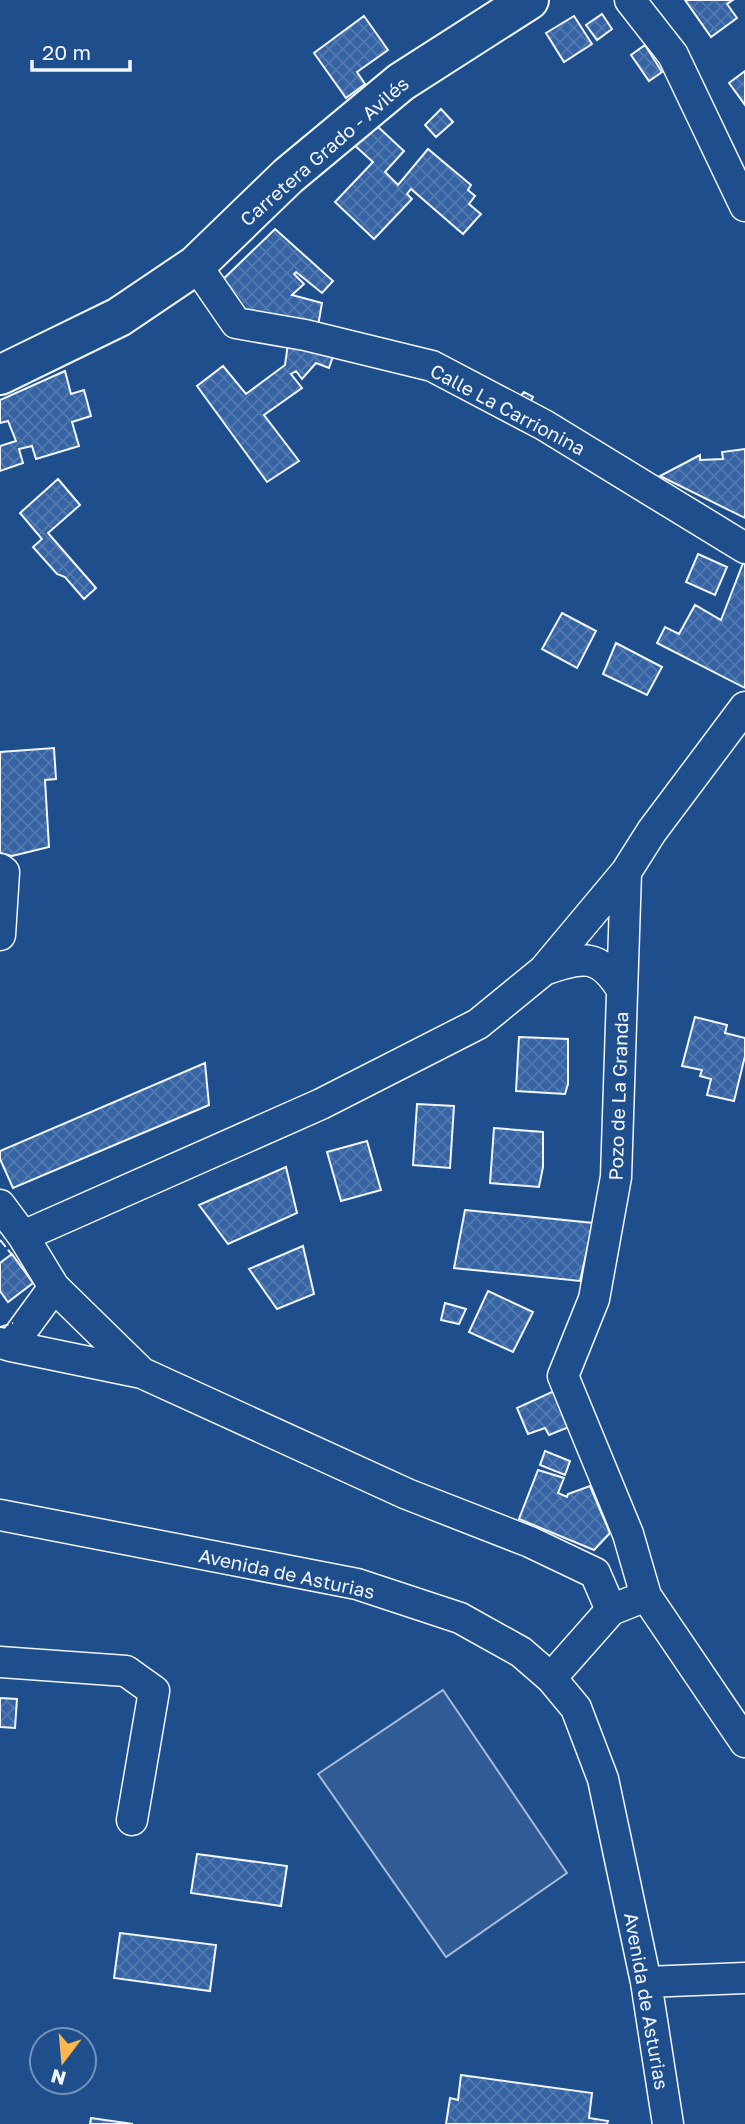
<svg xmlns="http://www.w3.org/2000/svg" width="745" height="2124" viewBox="0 0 745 2124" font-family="'Golos Text',sans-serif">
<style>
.pitch{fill:#305b95;stroke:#a8bbd7;stroke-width:2}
.building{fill:url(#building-cross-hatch);stroke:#f2f6ff;stroke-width:2}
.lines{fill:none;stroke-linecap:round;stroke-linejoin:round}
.minor-casing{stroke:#f2f6ff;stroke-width:33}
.secondary-casing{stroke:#f2f6ff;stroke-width:42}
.minor{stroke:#1f4e8c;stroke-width:30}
.secondary{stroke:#1f4e8c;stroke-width:38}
.fence{stroke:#f2f6ff;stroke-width:2;stroke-dasharray:9 3.5;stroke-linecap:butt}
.labels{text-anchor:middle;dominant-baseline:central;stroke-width:5;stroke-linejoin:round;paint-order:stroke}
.street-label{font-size:19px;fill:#f2f6ff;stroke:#1f4e8c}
</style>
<defs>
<pattern id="building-cross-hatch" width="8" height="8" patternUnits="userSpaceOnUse" patternTransform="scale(1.75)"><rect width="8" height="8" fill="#3563a3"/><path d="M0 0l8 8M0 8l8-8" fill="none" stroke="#537ab1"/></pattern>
</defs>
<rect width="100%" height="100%" fill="#1f4e8c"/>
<path class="pitch" d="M 443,1690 L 567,1873 L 446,1957 L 318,1774 Z"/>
<path class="building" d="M 685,0 L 733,0 L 727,4 L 737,18 L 711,37 Z
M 602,14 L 612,29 L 597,40 L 586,25 Z
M 364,16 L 388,50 L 357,72 L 365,84 L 346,98 L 314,53 Z
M 574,16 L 592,44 L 564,62 L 546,33 Z
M 645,45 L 662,72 L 649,81 L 631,55 Z
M 745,71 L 745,105 L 729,83 Z
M 441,109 L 453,122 L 436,137 L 425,125 Z
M 376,125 L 404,151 L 385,172 L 398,185 L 428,149 L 471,185 L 468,190 L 475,196 L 469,204 L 481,214 L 463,234 L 411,189 L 407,194 L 412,199 L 374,239 L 335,202 L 373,162 L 353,144 Z
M 275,229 L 333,281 L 322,293 L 296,272 L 294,274 L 304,284 L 292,295 L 322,303 L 318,326 L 248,317 L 216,286 Z
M 289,337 L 337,344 L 329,368 L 316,363 L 302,379 L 296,371 L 291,374 L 302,388 L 264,415 L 299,461 L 267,482 L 197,386 L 223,366 L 246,394 L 285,365 Z
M 65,371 L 71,394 L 84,390 L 91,416 L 72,422 L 79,446 L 36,459 L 32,446 L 19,449 L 23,463 L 0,471 L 0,446 L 16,441 L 8,421 L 0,423 L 0,400 Z
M 524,392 L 533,397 L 529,404 L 519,398 Z
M 745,449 L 745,518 L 660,476 L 700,455 L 700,460 L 723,459 L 722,452 Z
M 58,479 L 80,505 L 48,533 L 96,588 L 84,599 L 65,577 L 57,574 L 33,547 L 42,539 L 20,513 Z
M 698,554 L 727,567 L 715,595 L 686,582 Z
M 745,558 L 745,688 L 657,643 L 665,627 L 679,634 L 695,605 L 721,620 Z
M 562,613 L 596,631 L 577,668 L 542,649 Z
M 616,643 L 662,667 L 647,695 L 603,674 Z
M 54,748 L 56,779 L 45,780 L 49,847 L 12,856 L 0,853 L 0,752 Z
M 695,1017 L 727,1025 L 725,1033 L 745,1038 L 745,1056 L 734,1101 L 707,1095 L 711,1079 L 700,1076 L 702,1070 L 682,1066 Z
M 519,1037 L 568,1039 L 568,1084 L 565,1094 L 516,1091 Z
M 205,1063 L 209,1105 L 13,1188 L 0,1159 L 0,1151 Z
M 417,1104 L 454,1106 L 450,1168 L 413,1165 Z
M 494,1128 L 543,1132 L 543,1167 L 539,1187 L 490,1183 Z
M 367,1141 L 381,1190 L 341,1201 L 327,1152 Z
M 286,1167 L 297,1213 L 228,1244 L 199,1205 Z
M 465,1210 L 593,1223 L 580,1281 L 454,1268 Z
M 303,1246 L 314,1294 L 277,1309 L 249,1269 Z
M 12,1254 L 33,1283 L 8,1302 L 0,1291 L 0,1263 Z
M 488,1291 L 533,1312 L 513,1352 L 469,1332 Z
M 445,1303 L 466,1309 L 459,1324 L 441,1320 Z
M 554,1391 L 569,1427 L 549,1435 L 545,1428 L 528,1434 L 517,1408 Z
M 545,1451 L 570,1461 L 565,1475 L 540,1465 Z
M 538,1470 L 564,1478 L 558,1493 L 567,1497 L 568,1494 L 590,1486 L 610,1533 L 594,1550 L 519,1519 Z
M 0,1698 L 17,1699 L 15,1728 L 0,1727 Z
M 197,1854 L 287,1866 L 281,1906 L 191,1893 Z
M 120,1933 L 216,1945 L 210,1991 L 114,1978 Z
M 461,2075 L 592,2093 L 589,2118 L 608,2121 L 607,2124 L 446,2124 L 450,2098 L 458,2100 Z
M 91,2118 L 133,2124 L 90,2124 Z"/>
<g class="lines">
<defs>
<path id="minor" d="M 630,0 L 673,55 L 745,206
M 196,265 L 236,323 L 305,335 L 432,366 L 544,425 L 745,548
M 0,869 L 4,872 L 0,935
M 544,970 C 582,956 600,953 622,990
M 0,1205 L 23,1236
M 0,1343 L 11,1346 L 54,1287
M 11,1346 L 142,1373
M 0,1515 L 357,1584 L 460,1618 L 521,1652 L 551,1678 L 576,1708 L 603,1779 L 646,1982 L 668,2124
M 646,1596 L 745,1742
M 611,1610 L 595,1573 L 530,1542 L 407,1494 L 142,1373 L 54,1287 L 23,1236 L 321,1104 L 478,1024 L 544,970 L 626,872 L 652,831 L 745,707
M 0,1662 L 126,1671 L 154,1691 L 132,1820
M 551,1678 L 611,1610 L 646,1596 L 628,1534 L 563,1376 L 594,1299 L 616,1177 L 626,872
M 646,1982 L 745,1978"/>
<path id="secondary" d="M 0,375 L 119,317 L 196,265 L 288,176 L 401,82 L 529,0"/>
</defs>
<use href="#minor" class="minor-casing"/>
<use href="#secondary" class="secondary-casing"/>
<use href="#minor" class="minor"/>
<use href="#secondary" class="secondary"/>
<path class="fence" d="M 0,1240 L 13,1256
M 0,1327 L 13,1323"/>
</g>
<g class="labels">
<g class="street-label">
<text transform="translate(324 151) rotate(-41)">Carretera Grado - Avilés</text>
<text transform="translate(508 409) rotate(28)">Calle La Carrionina</text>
<text transform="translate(618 1096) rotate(-88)">Pozo de La Granda</text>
<text transform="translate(287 1573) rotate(12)">Avenida de Asturias</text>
<text transform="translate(647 2001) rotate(80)">Avenida de Asturias</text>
</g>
</g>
<g transform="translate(63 2061) rotate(196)"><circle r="33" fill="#1f4e8c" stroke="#7391ba" stroke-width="2"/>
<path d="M0-5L12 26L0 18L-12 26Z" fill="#ffb74d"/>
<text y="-10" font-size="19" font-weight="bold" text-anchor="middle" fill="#f2f6ff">N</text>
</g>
<path d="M32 60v10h98v-10" fill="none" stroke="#f2f6ff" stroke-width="3.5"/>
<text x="42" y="60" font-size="21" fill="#f2f6ff" stroke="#1f4e8c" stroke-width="5" paint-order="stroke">20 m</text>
</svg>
